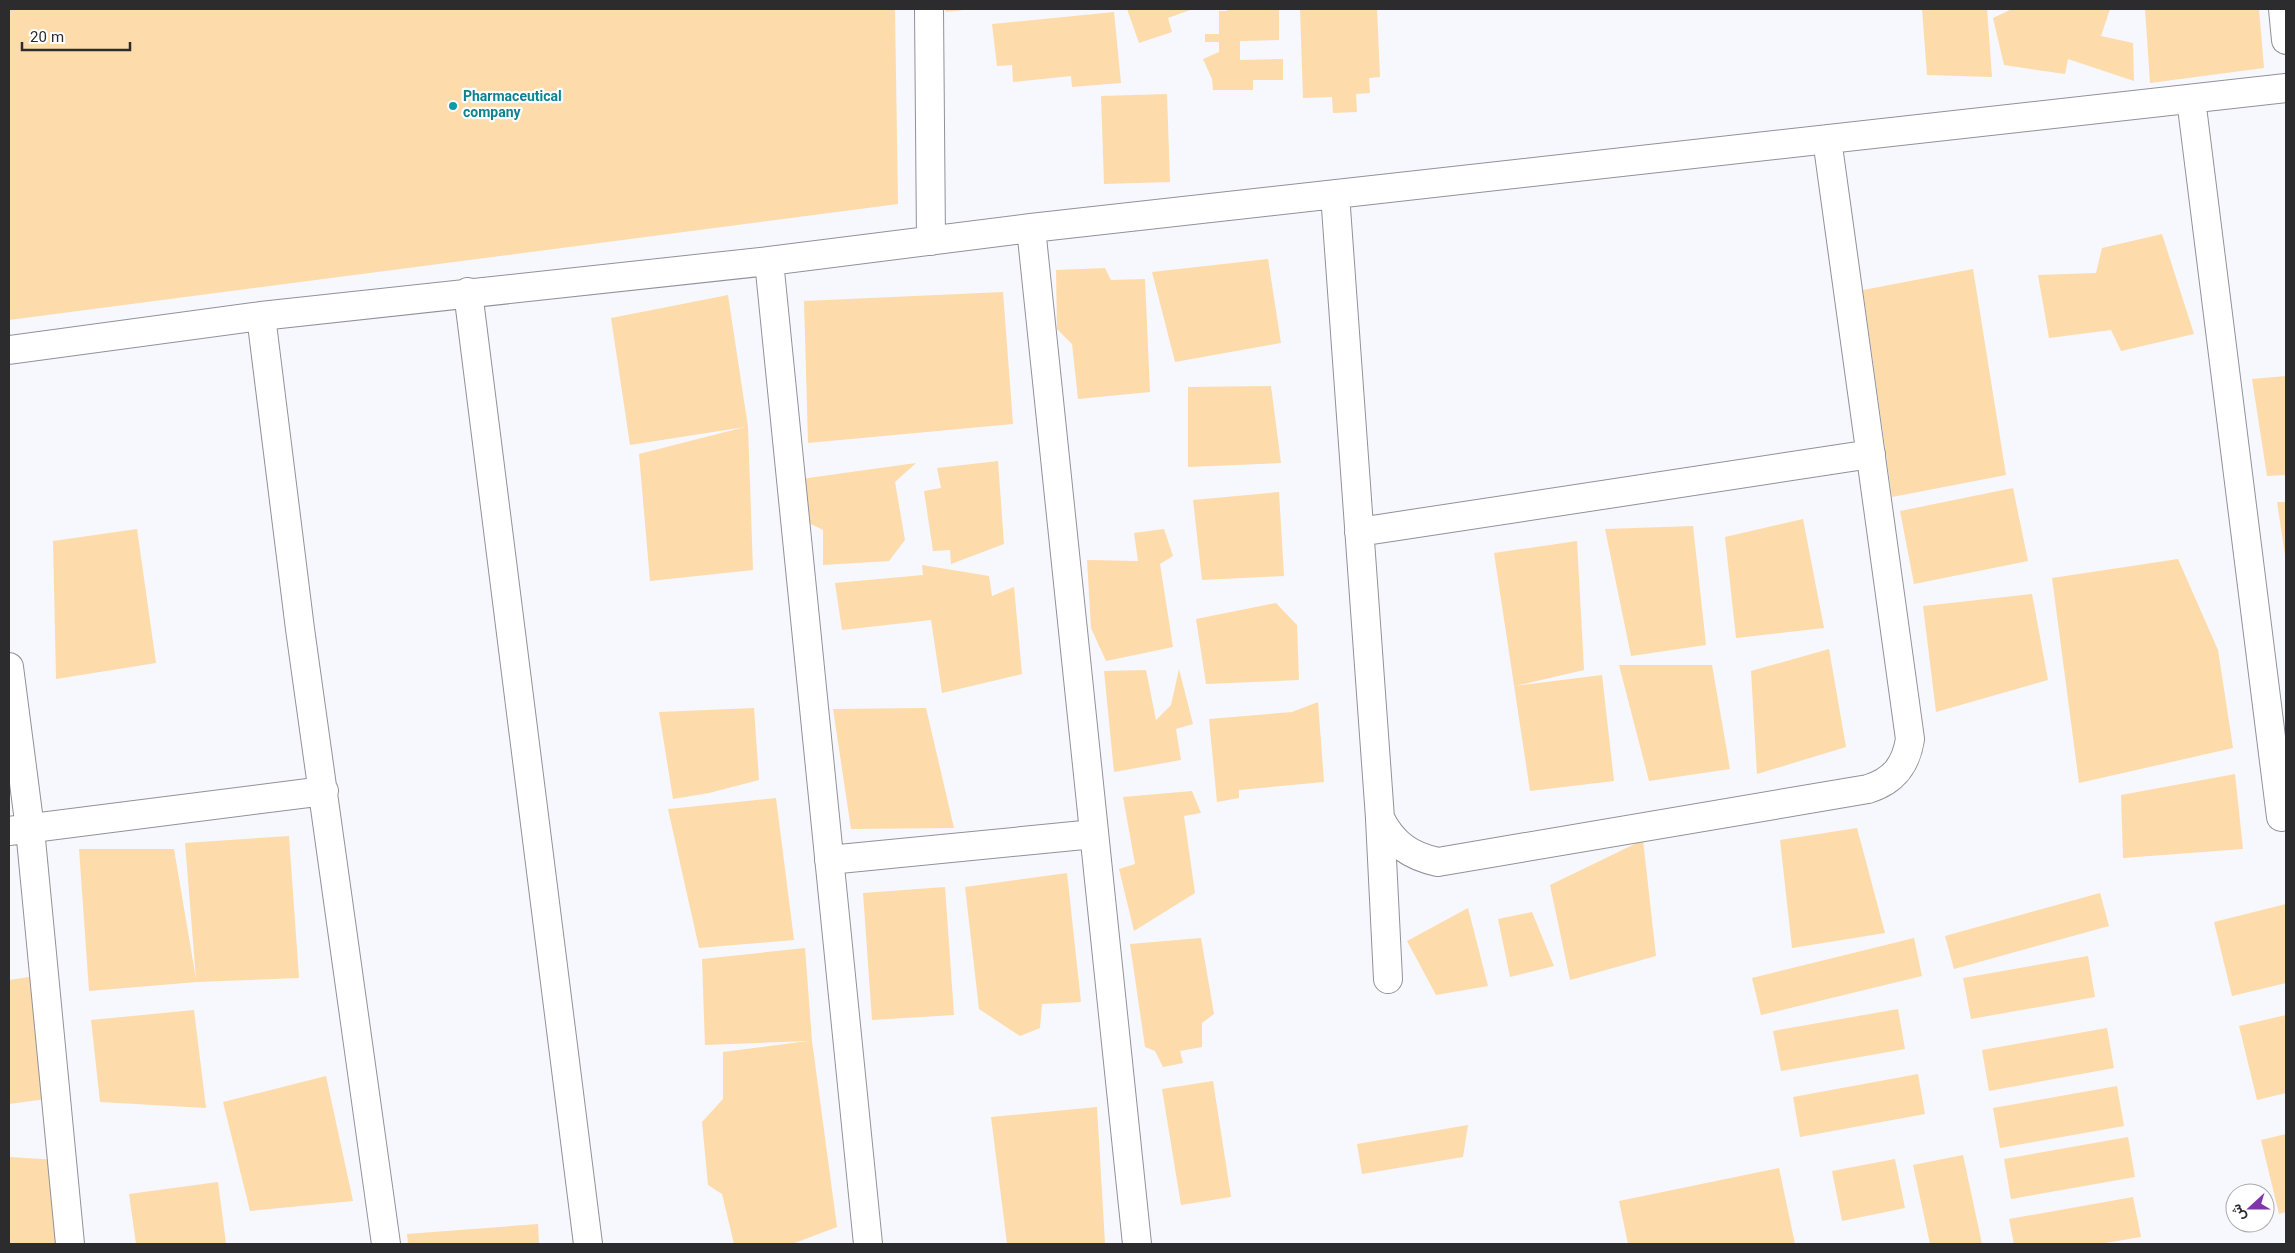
<svg xmlns="http://www.w3.org/2000/svg" width="2295" height="1253" viewBox="0 0 2295 1253" font-family="Georgia,Vazirmatn,serif">
<style>
.building{fill:#fedbab}
.lines{fill:none;stroke-linecap:round;stroke-linejoin:round}
.minor-casing{stroke:#929199;stroke-width:30}
.minor{stroke:#fff;stroke-width:28}
.culture-dot{fill:#0f9aa8;stroke:#fff;stroke-width:2}
.labels{text-anchor:middle;dominant-baseline:central;stroke-width:4.5;stroke-linejoin:round;paint-order:stroke}
.culture-label{font-size:14px;font-weight:bold;fill:#0d838f;stroke:#fff;text-anchor:start}
</style>
<rect width="100%" height="100%" fill="#f7f7fe"/>
<path class="building" d="M 9,9 L 895,9 L 898,204 L 9,320 Z
M 945,9 L 964,9 L 964,10 L 946,12 Z
M 1127,9 L 1193,9 L 1168,18 L 1172,32 L 1139,43 Z
M 1227,9 L 1279,9 L 1279,40 L 1240,41 L 1240,60 L 1283,59 L 1283,80 L 1253,80 L 1253,90 L 1213,90 L 1212,79 L 1203,59 L 1219,52 L 1219,42 L 1205,42 L 1205,34 L 1219,34 L 1219,11 L 1227,11 Z
M 1300,9 L 1377,9 L 1380,77 L 1369,78 L 1370,93 L 1356,94 L 1357,112 L 1333,113 L 1332,97 L 1303,98 Z
M 1922,9 L 1987,9 L 1992,77 L 1927,75 Z
M 2012,9 L 2110,9 L 2101,36 L 2133,43 L 2134,81 L 2068,59 L 2065,74 L 2004,65 L 1993,18 Z
M 2145,9 L 2259,9 L 2264,68 L 2150,83 Z
M 1114,12 L 1121,83 L 1072,87 L 1071,76 L 1013,82 L 1012,65 L 997,66 L 992,24 Z
M 1167,94 L 1170,182 L 1104,184 L 1101,96 Z
M 2162,234 L 2194,334 L 2121,351 L 2111,330 L 2049,338 L 2038,275 L 2096,273 L 2102,248 Z
M 1268,259 L 1281,343 L 1175,362 L 1152,272 Z
M 1105,268 L 1111,280 L 1145,279 L 1150,392 L 1078,399 L 1072,344 L 1057,329 L 1056,270 Z
M 1973,269 L 2006,475 L 1892,497 L 1863,290 Z
M 1003,292 L 1013,424 L 808,443 L 804,301 Z
M 728,295 L 748,427 L 753,570 L 650,581 L 639,454 L 745,427 L 630,445 L 611,318 Z
M 2286,376 L 2286,475 L 2267,476 L 2252,379 Z
M 1271,386 L 1281,463 L 1188,467 L 1188,387 Z
M 998,461 L 1004,544 L 951,564 L 950,550 L 933,551 L 924,491 L 941,488 L 937,468 Z
M 916,463 L 895,482 L 905,540 L 889,561 L 823,565 L 823,530 L 807,522 L 801,479 Z
M 2013,488 L 2028,561 L 1914,584 L 1900,511 Z
M 1279,492 L 1284,576 L 1202,580 L 1193,500 Z
M 2277,502 L 2286,502 L 2286,555 L 2285,555 Z
M 1803,519 L 1824,628 L 1736,638 L 1725,537 Z
M 1693,526 L 1706,645 L 1631,656 L 1605,529 Z
M 137,529 L 156,663 L 56,679 L 53,541 Z
M 1164,529 L 1173,556 L 1160,564 L 1173,647 L 1106,661 L 1091,628 L 1087,560 L 1138,561 L 1134,533 Z
M 1577,541 L 1584,670 L 1515,686 L 1602,675 L 1614,781 L 1530,791 L 1494,553 Z
M 2178,559 L 2218,650 L 2233,748 L 2079,783 L 2052,578 Z
M 922,565 L 989,576 L 992,596 L 1014,587 L 1022,674 L 942,693 L 931,620 L 842,630 L 835,583 L 923,575 Z
M 2032,594 L 2048,680 L 1936,712 L 1923,606 Z
M 1276,603 L 1297,625 L 1299,680 L 1206,684 L 1196,619 Z
M 1829,649 L 1846,747 L 1757,774 L 1751,671 Z
M 1619,665 L 1712,665 L 1730,769 L 1649,781 Z
M 1179,669 L 1193,724 L 1176,729 L 1181,760 L 1114,772 L 1104,671 L 1146,670 L 1156,720 L 1171,705 Z
M 1318,702 L 1324,782 L 1239,790 L 1239,798 L 1217,802 L 1209,719 L 1292,712 Z
M 754,708 L 759,780 L 709,793 L 673,799 L 659,712 Z
M 926,708 L 954,828 L 851,829 L 833,709 Z
M 2235,774 L 2243,849 L 2123,858 L 2121,795 Z
M 1192,791 L 1201,813 L 1184,816 L 1195,893 L 1134,931 L 1119,869 L 1135,864 L 1123,797 Z
M 776,798 L 794,940 L 699,948 L 668,809 Z
M 1857,828 L 1885,933 L 1792,948 L 1780,840 Z
M 289,836 L 299,978 L 197,982 L 89,991 L 79,849 L 174,849 L 196,979 L 185,843 Z
M 1643,840 L 1656,956 L 1570,980 L 1550,885 Z
M 1067,873 L 1081,1002 L 1042,1004 L 1040,1028 L 1020,1036 L 979,1009 L 965,887 Z
M 945,887 L 954,1015 L 872,1020 L 863,893 Z
M 2100,893 L 2109,926 L 1954,969 L 1945,936 Z
M 2286,904 L 2286,983 L 2232,996 L 2214,922 Z
M 1468,908 L 1488,986 L 1436,995 L 1407,941 Z
M 1532,912 L 1554,966 L 1510,977 L 1498,919 Z
M 1201,938 L 1214,1014 L 1202,1023 L 1202,1047 L 1180,1051 L 1183,1063 L 1163,1067 L 1155,1051 L 1145,1047 L 1130,944 Z
M 1914,938 L 1922,976 L 1761,1015 L 1752,978 Z
M 805,948 L 812,1041 L 837,1227 L 792,1244 L 734,1244 L 722,1194 L 708,1185 L 702,1122 L 723,1099 L 723,1052 L 808,1041 L 705,1045 L 702,959 Z
M 2088,956 L 2095,997 L 1971,1019 L 1963,978 Z
M 36,976 L 54,1098 L 9,1104 L 9,980 Z
M 1898,1009 L 1905,1049 L 1781,1071 L 1773,1031 Z
M 194,1010 L 206,1108 L 100,1102 L 91,1020 Z
M 2286,1015 L 2286,1093 L 2257,1100 L 2239,1026 Z
M 2107,1028 L 2114,1068 L 1989,1091 L 1982,1050 Z
M 1918,1074 L 1925,1114 L 1800,1137 L 1793,1097 Z
M 326,1076 L 353,1201 L 250,1211 L 223,1102 Z
M 1213,1081 L 1231,1197 L 1181,1205 L 1162,1089 Z
M 2117,1086 L 2124,1126 L 2000,1148 L 1993,1108 Z
M 1097,1107 L 1105,1244 L 1007,1244 L 991,1117 Z
M 1468,1125 L 1463,1157 L 1362,1174 L 1357,1144 Z
M 2286,1134 L 2286,1212 L 2279,1214 L 2261,1140 Z
M 2128,1137 L 2135,1177 L 2011,1199 L 2004,1159 Z
M 1963,1155 L 1982,1244 L 1930,1244 L 1913,1165 Z
M 9,1157 L 59,1160 L 64,1244 L 9,1244 Z
M 1895,1159 L 1905,1208 L 1842,1221 L 1832,1171 Z
M 1779,1168 L 1795,1244 L 1628,1244 L 1619,1201 Z
M 218,1182 L 226,1244 L 136,1244 L 129,1194 Z
M 2133,1197 L 2141,1237 L 2099,1244 L 2014,1244 L 2009,1219 Z
M 538,1224 L 539,1244 L 408,1244 L 407,1234 Z"/>
<g class="lines">
<defs>
<path id="minor" d="M 929,9 L 931,241
M 2283,9 L 2286,40
M 2191,99 L 2281,817
M 1335,194 L 1380,818 C 1392,843 1410,856 1438,862 L 1868,789 C 1894,781 1906,765 1910,739 L 1827,139
M 1031,228 L 1137,1244
M 769,261 L 868,1244
M 468,292 L 588,1244
M 9,350 L 261,316
M 1359,532 L 1871,454
M 9,667 L 30,829 L 70,1244
M 1380,819 L 1388,979
M 9,831 L 324,791
M 829,860 L 1094,834
M 386,1244 L 300,629 L 261,316 L 769,261 L 1031,228 L 2286,88"/>
</defs>
<use href="#minor" class="minor-casing"/>
<use href="#minor" class="minor"/>
</g>
<circle class="culture-dot" cx="453" cy="106" r="5"/>
<g class="labels">
<g class="culture-label">
<text x="463" y="98">Pharmaceutical<tspan x="463" dy="16">company</tspan></text>
</g>
</g>
<rect width="2295" height="1253" fill="none" stroke="#2c2c2f" stroke-width="20"/>
<g transform="translate(2250 1208) rotate(249)"><circle r="24" fill="#ffffff" stroke="#ababac"/>
<path d="M0-4L9 19L0 12L-9 19Z" fill="#7f36a8"/>
<text y="-8" font-size="14" font-weight="bold" text-anchor="middle" fill="#2c2c2f">ش</text>
</g>
<path d="M22 42v8h108v-8" fill="none" stroke="#2c2c2f" stroke-width="2.5"/>
<text x="30" y="42" font-size="15" fill="#2c2c2f" stroke="#ffffff" stroke-width="4" paint-order="stroke">20 m</text>
</svg>
